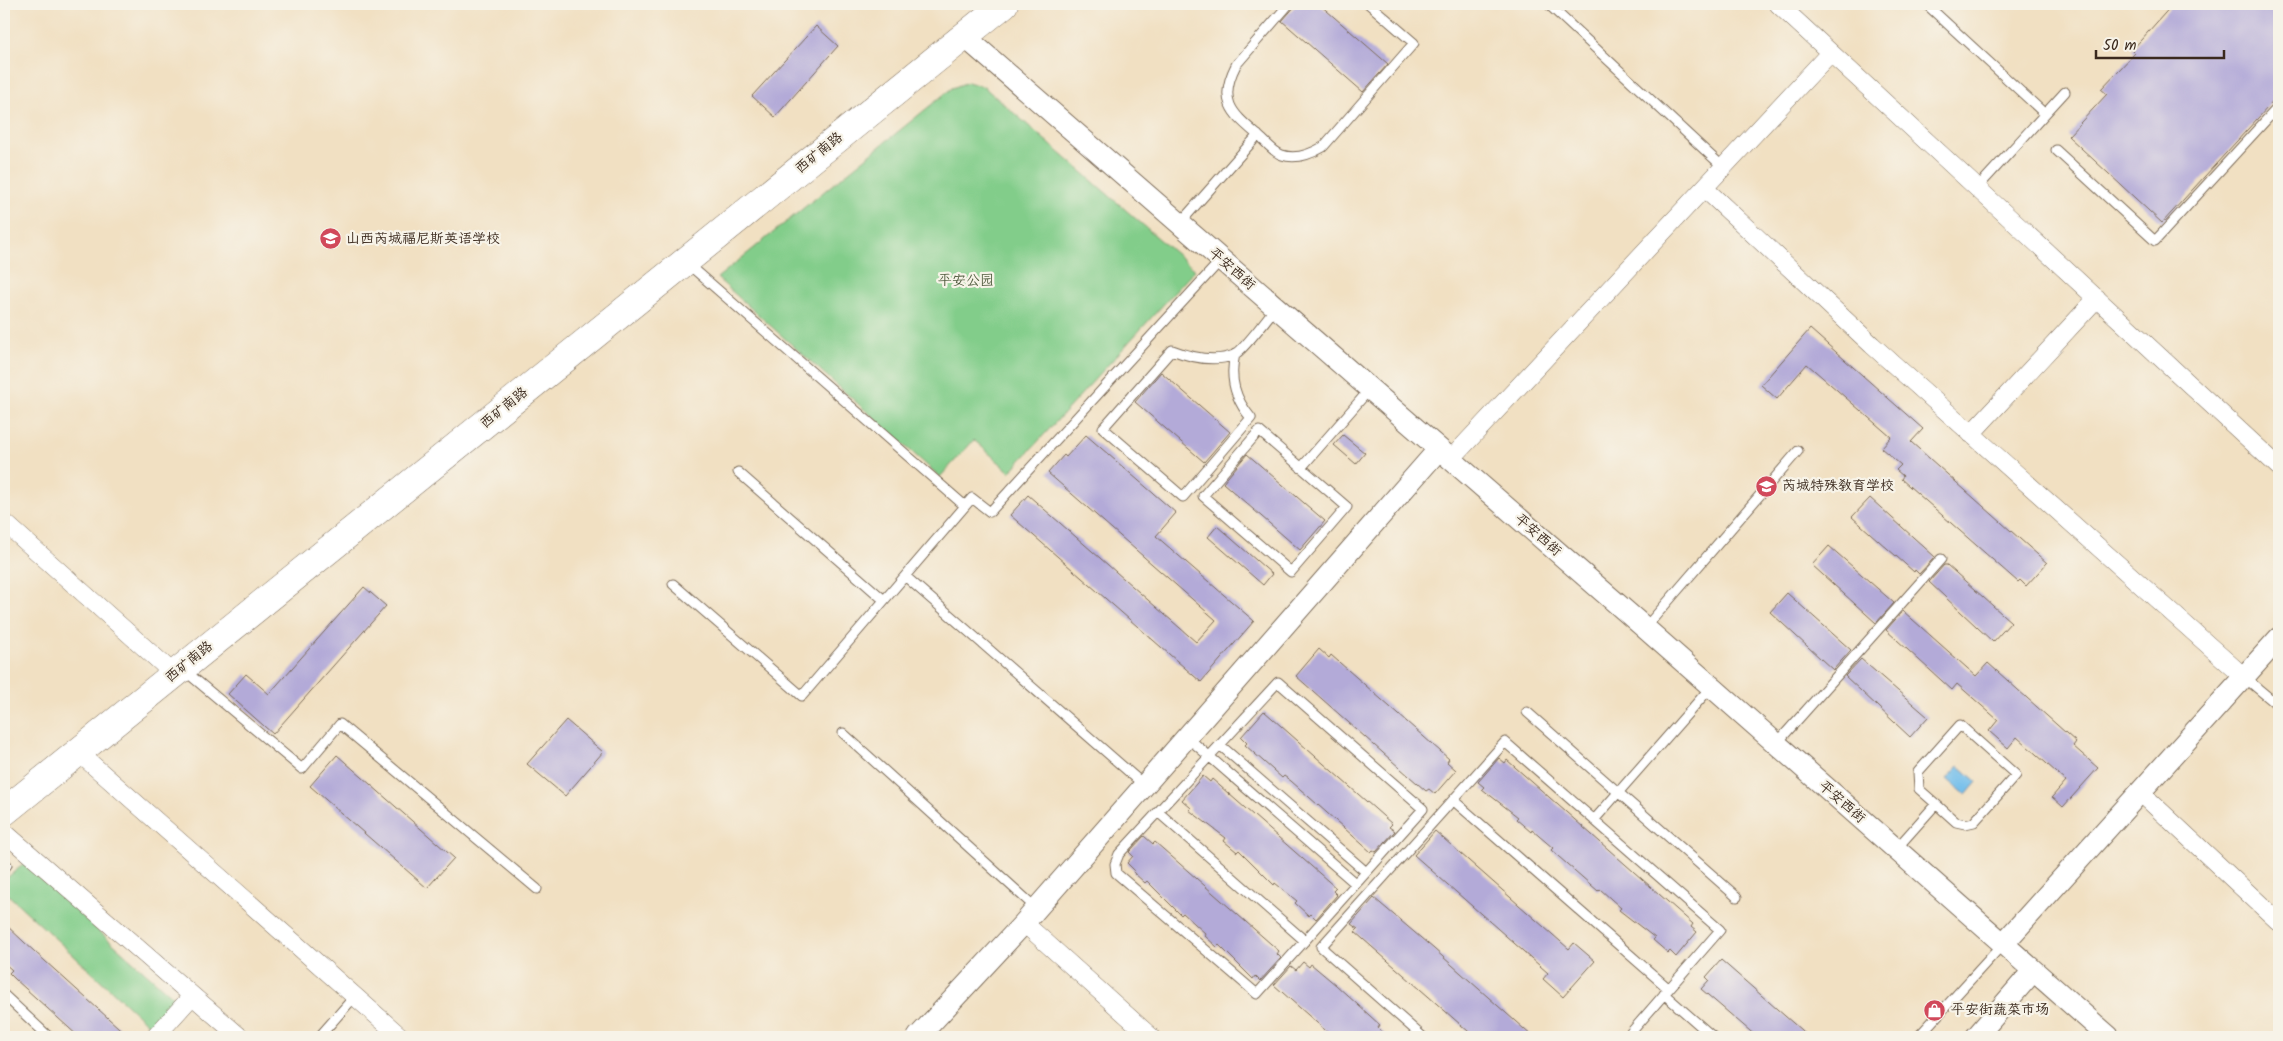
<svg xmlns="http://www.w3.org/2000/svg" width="2283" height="1041" viewBox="0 0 2283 1041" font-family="Kalam,'LXGW WenKai TC',sans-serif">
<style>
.green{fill:#82cd8a;stroke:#5e7c54}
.water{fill:#72beeb;stroke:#567484}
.building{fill:#b3aad8}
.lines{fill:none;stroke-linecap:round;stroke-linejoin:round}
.service-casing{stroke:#7b6a57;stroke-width:11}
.minor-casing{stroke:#7b6a57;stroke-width:19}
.tertiary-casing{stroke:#7b6a57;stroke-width:23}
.primary-casing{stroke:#7b6a57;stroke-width:29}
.service{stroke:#fff;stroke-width:9}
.minor{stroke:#fff;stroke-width:18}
.tertiary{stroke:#fff;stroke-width:21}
.primary{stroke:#fff;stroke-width:28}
.labels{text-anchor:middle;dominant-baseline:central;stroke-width:4.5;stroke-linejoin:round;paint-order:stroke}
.street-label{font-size:14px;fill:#3b2a1e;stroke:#f7f3e8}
.poi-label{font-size:14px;fill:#3b2a1e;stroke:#f7f3e8;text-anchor:start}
.park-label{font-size:14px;fill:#505b3e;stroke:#f7f3e8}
</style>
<rect width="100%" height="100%" fill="#f7f3e8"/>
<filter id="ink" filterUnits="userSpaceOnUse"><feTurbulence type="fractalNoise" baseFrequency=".02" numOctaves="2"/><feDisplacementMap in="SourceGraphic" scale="10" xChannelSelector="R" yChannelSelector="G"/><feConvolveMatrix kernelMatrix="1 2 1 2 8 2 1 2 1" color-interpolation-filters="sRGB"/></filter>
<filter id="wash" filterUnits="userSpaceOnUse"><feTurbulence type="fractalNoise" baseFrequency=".0096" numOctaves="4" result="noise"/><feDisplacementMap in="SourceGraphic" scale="20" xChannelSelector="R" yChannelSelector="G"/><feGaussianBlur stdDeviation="1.12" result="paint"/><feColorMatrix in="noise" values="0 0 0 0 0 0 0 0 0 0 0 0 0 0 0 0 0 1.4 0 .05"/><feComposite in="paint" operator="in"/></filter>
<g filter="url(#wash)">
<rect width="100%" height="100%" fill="#f1e0c2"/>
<path class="green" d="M 968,82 L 984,87 L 1195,270 L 1010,472 L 974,440 L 940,477 L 717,278 L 952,88 Z
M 24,864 L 173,997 L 174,1003 L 152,1028 L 4,891 L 4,880 Z"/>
<path class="water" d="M 1959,766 L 1977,782 L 1966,795 L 1947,779 Z"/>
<g id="blocks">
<path class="building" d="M 1297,4 L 1319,4 L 1388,64 L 1363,92 L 1282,21 Z
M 2173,4 L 2270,4 L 2279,12 L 2279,95 L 2162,223 L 2068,136 L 2107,94 L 2101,89 L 2135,53 L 2132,50 Z
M 816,26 L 838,46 L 775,117 L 752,96 Z
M 1810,329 L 1923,429 L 1911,442 L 2047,563 L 2026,586 L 2020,580 L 2018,582 L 1901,479 L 1903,476 L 1896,470 L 1901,465 L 1881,448 L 1891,437 L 1807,364 L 1777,399 L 1761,385 Z
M 1161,372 L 1230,432 L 1204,462 L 1135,402 Z
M 1086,435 L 1176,513 L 1156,536 L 1254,621 L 1201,682 L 1010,515 L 1028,495 L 1196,642 L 1216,620 L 1048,473 L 1064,455 L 1066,457 Z
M 1343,435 L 1365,453 L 1356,464 L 1334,445 Z
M 1247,454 L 1325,521 L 1300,550 L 1223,483 Z
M 1870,498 L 1935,557 L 1919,574 L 1915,570 L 1914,572 L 1852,517 Z
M 1217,526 L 1272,574 L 1263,585 L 1208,537 Z
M 1829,546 L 1894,603 L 1876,623 L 1812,565 Z
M 1944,565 L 1947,565 L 2011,622 L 1993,642 L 1929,582 Z
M 364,587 L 386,606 L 273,734 L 228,694 L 246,674 L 269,694 Z
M 1787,593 L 1851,650 L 1833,670 L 1770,612 Z
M 1903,611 L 1976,676 L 1988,663 L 2076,742 L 2073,746 L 2098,768 L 2063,807 L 2052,797 L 2066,781 L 2017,737 L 2008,748 L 1989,731 L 1998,720 L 1957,684 L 1952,690 L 1886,630 Z
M 1319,649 L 1329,658 L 1331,655 L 1449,759 L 1447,762 L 1456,770 L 1435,794 L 1429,789 L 1426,791 L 1296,676 Z
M 1861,659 L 1928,717 L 1910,737 L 1845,676 Z
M 1264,711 L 1392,824 L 1389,827 L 1395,831 L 1376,852 L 1373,850 L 1371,852 L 1291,781 L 1284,776 L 1282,778 L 1245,745 L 1247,743 L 1241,737 Z
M 566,720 L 603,752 L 565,796 L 527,764 Z
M 337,755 L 454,858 L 427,888 L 310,786 Z
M 1499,758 L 1505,763 L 1507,760 L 1693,924 L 1691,927 L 1697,932 L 1676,957 L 1670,951 L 1668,953 L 1653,940 L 1655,938 L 1619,910 L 1621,908 L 1611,899 L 1600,889 L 1598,891 L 1551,850 L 1553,848 L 1532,830 L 1531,832 L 1516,819 L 1518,817 L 1482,789 L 1484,787 L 1478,782 Z
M 1203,776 L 1210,782 L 1212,779 L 1336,888 L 1333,891 L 1337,895 L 1316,919 L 1311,914 L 1309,916 L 1295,903 L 1297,901 L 1275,883 L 1274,885 L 1239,850 L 1237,852 L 1224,841 L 1226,838 L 1189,810 L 1191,808 L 1182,800 Z
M 1435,831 L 1569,949 L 1574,943 L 1595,961 L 1563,997 L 1543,979 L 1548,973 L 1414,855 Z
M 1144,836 L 1153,844 L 1155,842 L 1279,951 L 1277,954 L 1281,958 L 1260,981 L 1255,976 L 1253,979 L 1219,945 L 1217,947 L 1205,936 L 1206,934 L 1183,913 L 1181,915 L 1147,881 L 1145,883 L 1133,872 L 1134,870 L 1127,863 L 1133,856 L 1129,852 Z
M 1374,898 L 1434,949 L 1533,1037 L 1475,1037 L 1461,1025 L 1355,932 L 1358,929 L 1351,924 Z
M 4,923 L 24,942 L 129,1037 L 79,1037 L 15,979 L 9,973 L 12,970 L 4,963 Z
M 1721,960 L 1809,1037 L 1757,1037 L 1701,989 L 1709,980 L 1706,977 Z
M 1303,962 L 1309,967 L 1311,964 L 1336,985 L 1380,1025 L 1378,1028 L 1388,1037 L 1333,1037 L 1274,985 L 1291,966 L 1296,970 Z"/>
</g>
</g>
<g filter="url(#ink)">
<use href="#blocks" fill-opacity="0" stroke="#7b6a57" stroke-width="1"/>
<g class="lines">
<defs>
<path id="service" d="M 1289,4 L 1236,65 C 1216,104 1235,115 1262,139 C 1267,144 1275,153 1282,155 C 1296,160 1311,154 1323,147 L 1414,43 L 1369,4
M 1548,4 L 1723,167
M 1926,4 L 2045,114
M 2056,150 L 2155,241 L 2279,106
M 1977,188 L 2065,92
M 1180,223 L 1258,135
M 687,263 L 965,506
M 1235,354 C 1229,379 1235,399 1251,418 L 1183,497 L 1103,428 L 1172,350 C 1190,357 1214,363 1234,355 C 1243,351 1268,317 1276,307
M 1259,431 L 1347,507 L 1291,572 L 1203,496 Z
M 1301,468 L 1370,389
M 738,472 L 884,600
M 905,576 L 1144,785
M 673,584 L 802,696 L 972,498 L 990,512 L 1221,260
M 1645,628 L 1798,451
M 184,670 L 302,769 L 340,724 L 537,889
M 2244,677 L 2279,706
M 1278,682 L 1423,809 L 1257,994 L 1116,873 L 1115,864 L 1119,854 Z
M 1527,712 L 1737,897
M 1960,725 L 2016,775 L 1974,822 L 1965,824 L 1956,822 L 1936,804 L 1919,789 L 1918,772 Z
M 843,733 L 1037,909
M 1187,737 L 1356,884
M 1777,743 L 1941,559
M 1220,745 L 1366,872
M 1453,800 L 1669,989
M 1158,812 L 1305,941
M 1594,820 L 1711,687
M 1896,849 L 1936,804
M 4,868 L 7,865
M 1664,994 L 1713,1037
M 4,995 L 49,1037
M 319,1037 L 355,996
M 1423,1037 L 1321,947 L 1505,742 L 1720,930 L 1627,1037
M 1918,1037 L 2003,944"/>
<path id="minor" d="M 1778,4 L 2279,467
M 1704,188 L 1872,345 L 2244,677
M 1971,434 L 2097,298
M 1451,459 L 1830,53
M 4,522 L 174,674
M 78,752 L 401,1037
M 2140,792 L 2279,922
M 4,832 L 240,1037
M 1024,923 L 1151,1037
M 155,1037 L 192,996"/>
<path id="tertiary" d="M 964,36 L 1645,628 L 2109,1037
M 2003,944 L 2279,638
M 918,1037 L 1024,923 L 1439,449
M 1976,1037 L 2033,971"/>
<path id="primary" d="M 4,812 L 1004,4"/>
</defs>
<use href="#service" class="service-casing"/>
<use href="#minor" class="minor-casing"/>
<use href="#tertiary" class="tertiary-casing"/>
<use href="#primary" class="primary-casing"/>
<use href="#service" class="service"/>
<use href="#minor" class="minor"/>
<use href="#tertiary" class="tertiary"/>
<use href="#primary" class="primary"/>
</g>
</g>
<defs>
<symbol id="school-disc" viewBox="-11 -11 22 22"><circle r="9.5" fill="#d1495b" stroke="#f7f3e8"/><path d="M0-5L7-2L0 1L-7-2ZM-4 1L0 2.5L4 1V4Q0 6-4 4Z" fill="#fff"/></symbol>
<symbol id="shop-disc" viewBox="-11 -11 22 22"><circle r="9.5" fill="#d1495b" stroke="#f7f3e8"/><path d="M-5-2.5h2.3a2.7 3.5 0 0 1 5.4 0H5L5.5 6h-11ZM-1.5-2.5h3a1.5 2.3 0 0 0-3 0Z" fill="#fff"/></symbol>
</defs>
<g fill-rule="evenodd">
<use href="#school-disc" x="318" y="226" width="25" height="25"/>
<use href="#school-disc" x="1754" y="474" width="25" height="25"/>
<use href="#shop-disc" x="1922" y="998" width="25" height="25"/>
</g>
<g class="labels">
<g class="street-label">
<text transform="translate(819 153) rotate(-39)">西矿南路</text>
<text transform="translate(1232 269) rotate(41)">平安西街</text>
<text transform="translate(504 408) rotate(-39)">西矿南路</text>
<text transform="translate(1538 535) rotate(41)">平安西街</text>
<text transform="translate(189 662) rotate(-39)">西矿南路</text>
<text transform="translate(1842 802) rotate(41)">平安西街</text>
</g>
<g class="poi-label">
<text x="346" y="239">山西芮城福尼斯英语学校</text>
<text x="1782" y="486">芮城特殊教育学校</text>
<text x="1951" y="1010">平安街蔬菜市场</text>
</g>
<g class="park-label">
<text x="966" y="281">平安公园</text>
</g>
</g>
<rect width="2283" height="1041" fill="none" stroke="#f7f3e8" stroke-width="20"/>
<path d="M2096 50v8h128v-8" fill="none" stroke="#3b2a1e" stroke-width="2.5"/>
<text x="2103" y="50" font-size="15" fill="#3b2a1e" stroke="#f7f3e8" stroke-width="4" paint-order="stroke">50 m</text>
</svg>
